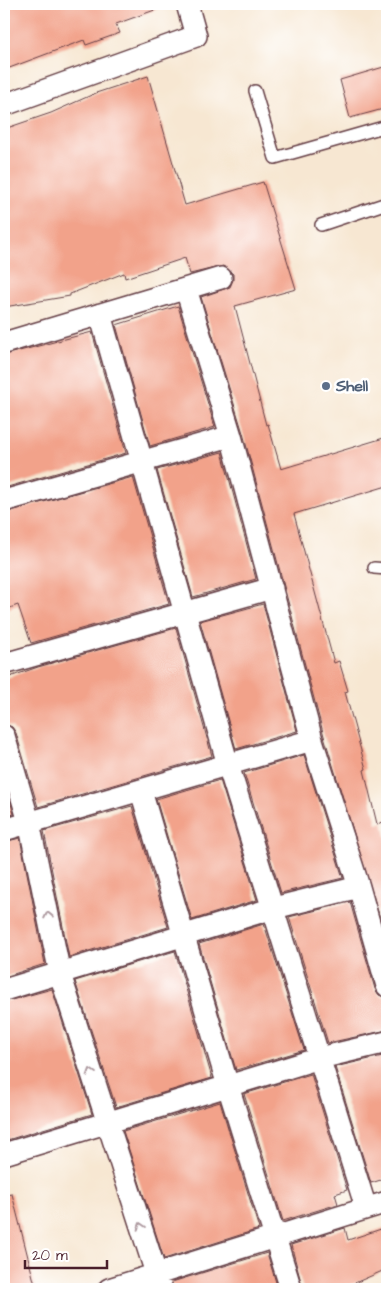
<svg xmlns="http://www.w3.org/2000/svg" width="391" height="1293" viewBox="0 0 391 1293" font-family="'Architects Daughter',sans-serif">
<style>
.building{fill:#f2a28a}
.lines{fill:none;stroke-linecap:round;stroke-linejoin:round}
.lane-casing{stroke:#643d44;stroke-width:14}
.street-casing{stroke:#643d44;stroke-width:24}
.lane{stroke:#fff;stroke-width:11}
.street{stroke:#fff;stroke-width:21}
.oneway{stroke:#ae9aa0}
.service-dot{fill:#5c6f8a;stroke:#fff;stroke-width:2}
.labels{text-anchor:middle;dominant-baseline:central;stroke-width:5;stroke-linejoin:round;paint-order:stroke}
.service-label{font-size:16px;font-weight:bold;fill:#4e5e75;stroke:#fff;text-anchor:start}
</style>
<rect width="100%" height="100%" fill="#fff"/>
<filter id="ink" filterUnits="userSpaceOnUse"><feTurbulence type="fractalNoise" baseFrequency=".02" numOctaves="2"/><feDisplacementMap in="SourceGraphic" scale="10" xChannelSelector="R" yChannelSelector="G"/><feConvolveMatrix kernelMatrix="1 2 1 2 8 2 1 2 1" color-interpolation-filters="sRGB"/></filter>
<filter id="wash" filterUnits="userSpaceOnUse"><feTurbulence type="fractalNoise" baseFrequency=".0096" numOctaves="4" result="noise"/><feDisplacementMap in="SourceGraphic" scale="20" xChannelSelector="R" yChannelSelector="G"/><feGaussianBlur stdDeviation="1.12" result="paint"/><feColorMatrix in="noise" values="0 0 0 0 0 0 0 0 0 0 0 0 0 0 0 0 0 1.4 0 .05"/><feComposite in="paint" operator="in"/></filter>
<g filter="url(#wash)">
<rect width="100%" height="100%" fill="#f7e7d2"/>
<g id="blocks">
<path class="building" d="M 13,4 L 163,4 L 163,7 L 116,24 L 120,33 L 86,45 L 84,40 L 4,70 L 4,7 Z
M 387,66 L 387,108 L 350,118 L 340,80 Z
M 148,76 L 185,205 L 263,182 L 296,289 L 235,306 L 266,425 L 268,424 L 281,469 L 387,437 L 387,486 L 294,514 L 334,663 L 339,661 L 348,691 L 345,692 L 366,769 L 364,770 L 377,824 L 383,822 L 387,842 L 387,941 L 324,736 L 243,433 L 201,297 L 230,287 L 233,280 L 233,274 L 223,266 L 190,274 L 185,258 L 125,278 L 124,273 L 70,294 L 70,296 L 4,307 L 4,129 L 51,113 L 96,93 Z
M 178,306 L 215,427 L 150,446 L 116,325 Z
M 92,332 L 126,453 L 4,488 L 4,355 Z
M 222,452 L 256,579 L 193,597 L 157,470 Z
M 133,477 L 169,604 L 31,643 L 18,605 L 4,610 L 4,513 Z
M 263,604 L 297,731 L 236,749 L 200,621 Z
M 176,628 L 212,756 L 38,807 L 16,733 L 12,727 L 4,724 L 4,679 L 38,667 Z
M 304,755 L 343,878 L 281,893 L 244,773 Z
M 4,780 L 14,814 L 4,817 Z
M 220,780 L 257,900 L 192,920 L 156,799 Z
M 132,806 L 168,927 L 69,957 L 44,831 Z
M 20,838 L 45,964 L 4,977 L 4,842 Z
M 350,902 L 375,989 L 379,995 L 387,998 L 387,1030 L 328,1043 L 289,917 Z
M 264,924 L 304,1050 L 236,1070 L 199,944 Z
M 175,951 L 212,1078 L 116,1107 L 75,981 Z
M 52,989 L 92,1114 L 4,1141 L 4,1002 Z
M 387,1055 L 387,1178 L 371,1183 L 335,1067 Z
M 311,1074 L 347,1190 L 335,1194 L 338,1204 L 283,1221 L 244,1094 Z
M 220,1102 L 259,1229 L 164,1259 L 123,1131 Z
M 12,1194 L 36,1289 L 4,1289 L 4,1195 Z
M 387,1227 L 387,1269 L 341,1289 L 303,1289 L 291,1245 L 345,1228 L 348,1240 Z
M 267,1253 L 278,1289 L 173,1289 L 172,1282 Z"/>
</g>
</g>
<g filter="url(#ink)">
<use href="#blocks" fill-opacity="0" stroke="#643d44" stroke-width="1"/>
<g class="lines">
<defs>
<path id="lane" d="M 255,91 L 275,158 L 387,126
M 321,225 L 387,203
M 374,568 L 387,569"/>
<path id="street" d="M 4,105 L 196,36 L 187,4
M 186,289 L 231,436 L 312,740 L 359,887 L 387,986
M 100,314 L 228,765 L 366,1208
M 4,343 L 221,278
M 4,501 L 231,436
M 4,664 L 272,588
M 4,736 L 29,822 L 60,974 L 161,1289
M 141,791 L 228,1086 L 291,1289
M 4,830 L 312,740
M 4,990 L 274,908 L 359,887
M 4,1154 L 320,1058 L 387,1042
M 109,1289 L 387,1202"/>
</defs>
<use href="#lane" class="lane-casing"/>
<use href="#street" class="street-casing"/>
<use href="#lane" class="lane"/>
<use href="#street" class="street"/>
</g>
<defs><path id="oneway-chevron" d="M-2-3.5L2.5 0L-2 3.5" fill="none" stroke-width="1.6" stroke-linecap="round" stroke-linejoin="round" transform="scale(1.25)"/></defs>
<g class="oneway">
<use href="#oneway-chevron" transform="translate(48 915) rotate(-102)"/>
<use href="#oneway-chevron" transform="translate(91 1072) rotate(-108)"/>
<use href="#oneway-chevron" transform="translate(141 1226) rotate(-108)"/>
</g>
</g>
<circle class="service-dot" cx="326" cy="386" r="5"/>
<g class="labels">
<g class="service-label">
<text x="336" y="386">Shell</text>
</g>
</g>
<rect width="391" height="1293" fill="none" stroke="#fff" stroke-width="20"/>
<path d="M25 1260v8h82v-8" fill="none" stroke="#4a1f2b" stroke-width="2.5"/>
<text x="32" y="1260" font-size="15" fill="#4a1f2b" stroke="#ffffff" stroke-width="4" paint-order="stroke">20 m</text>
</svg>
